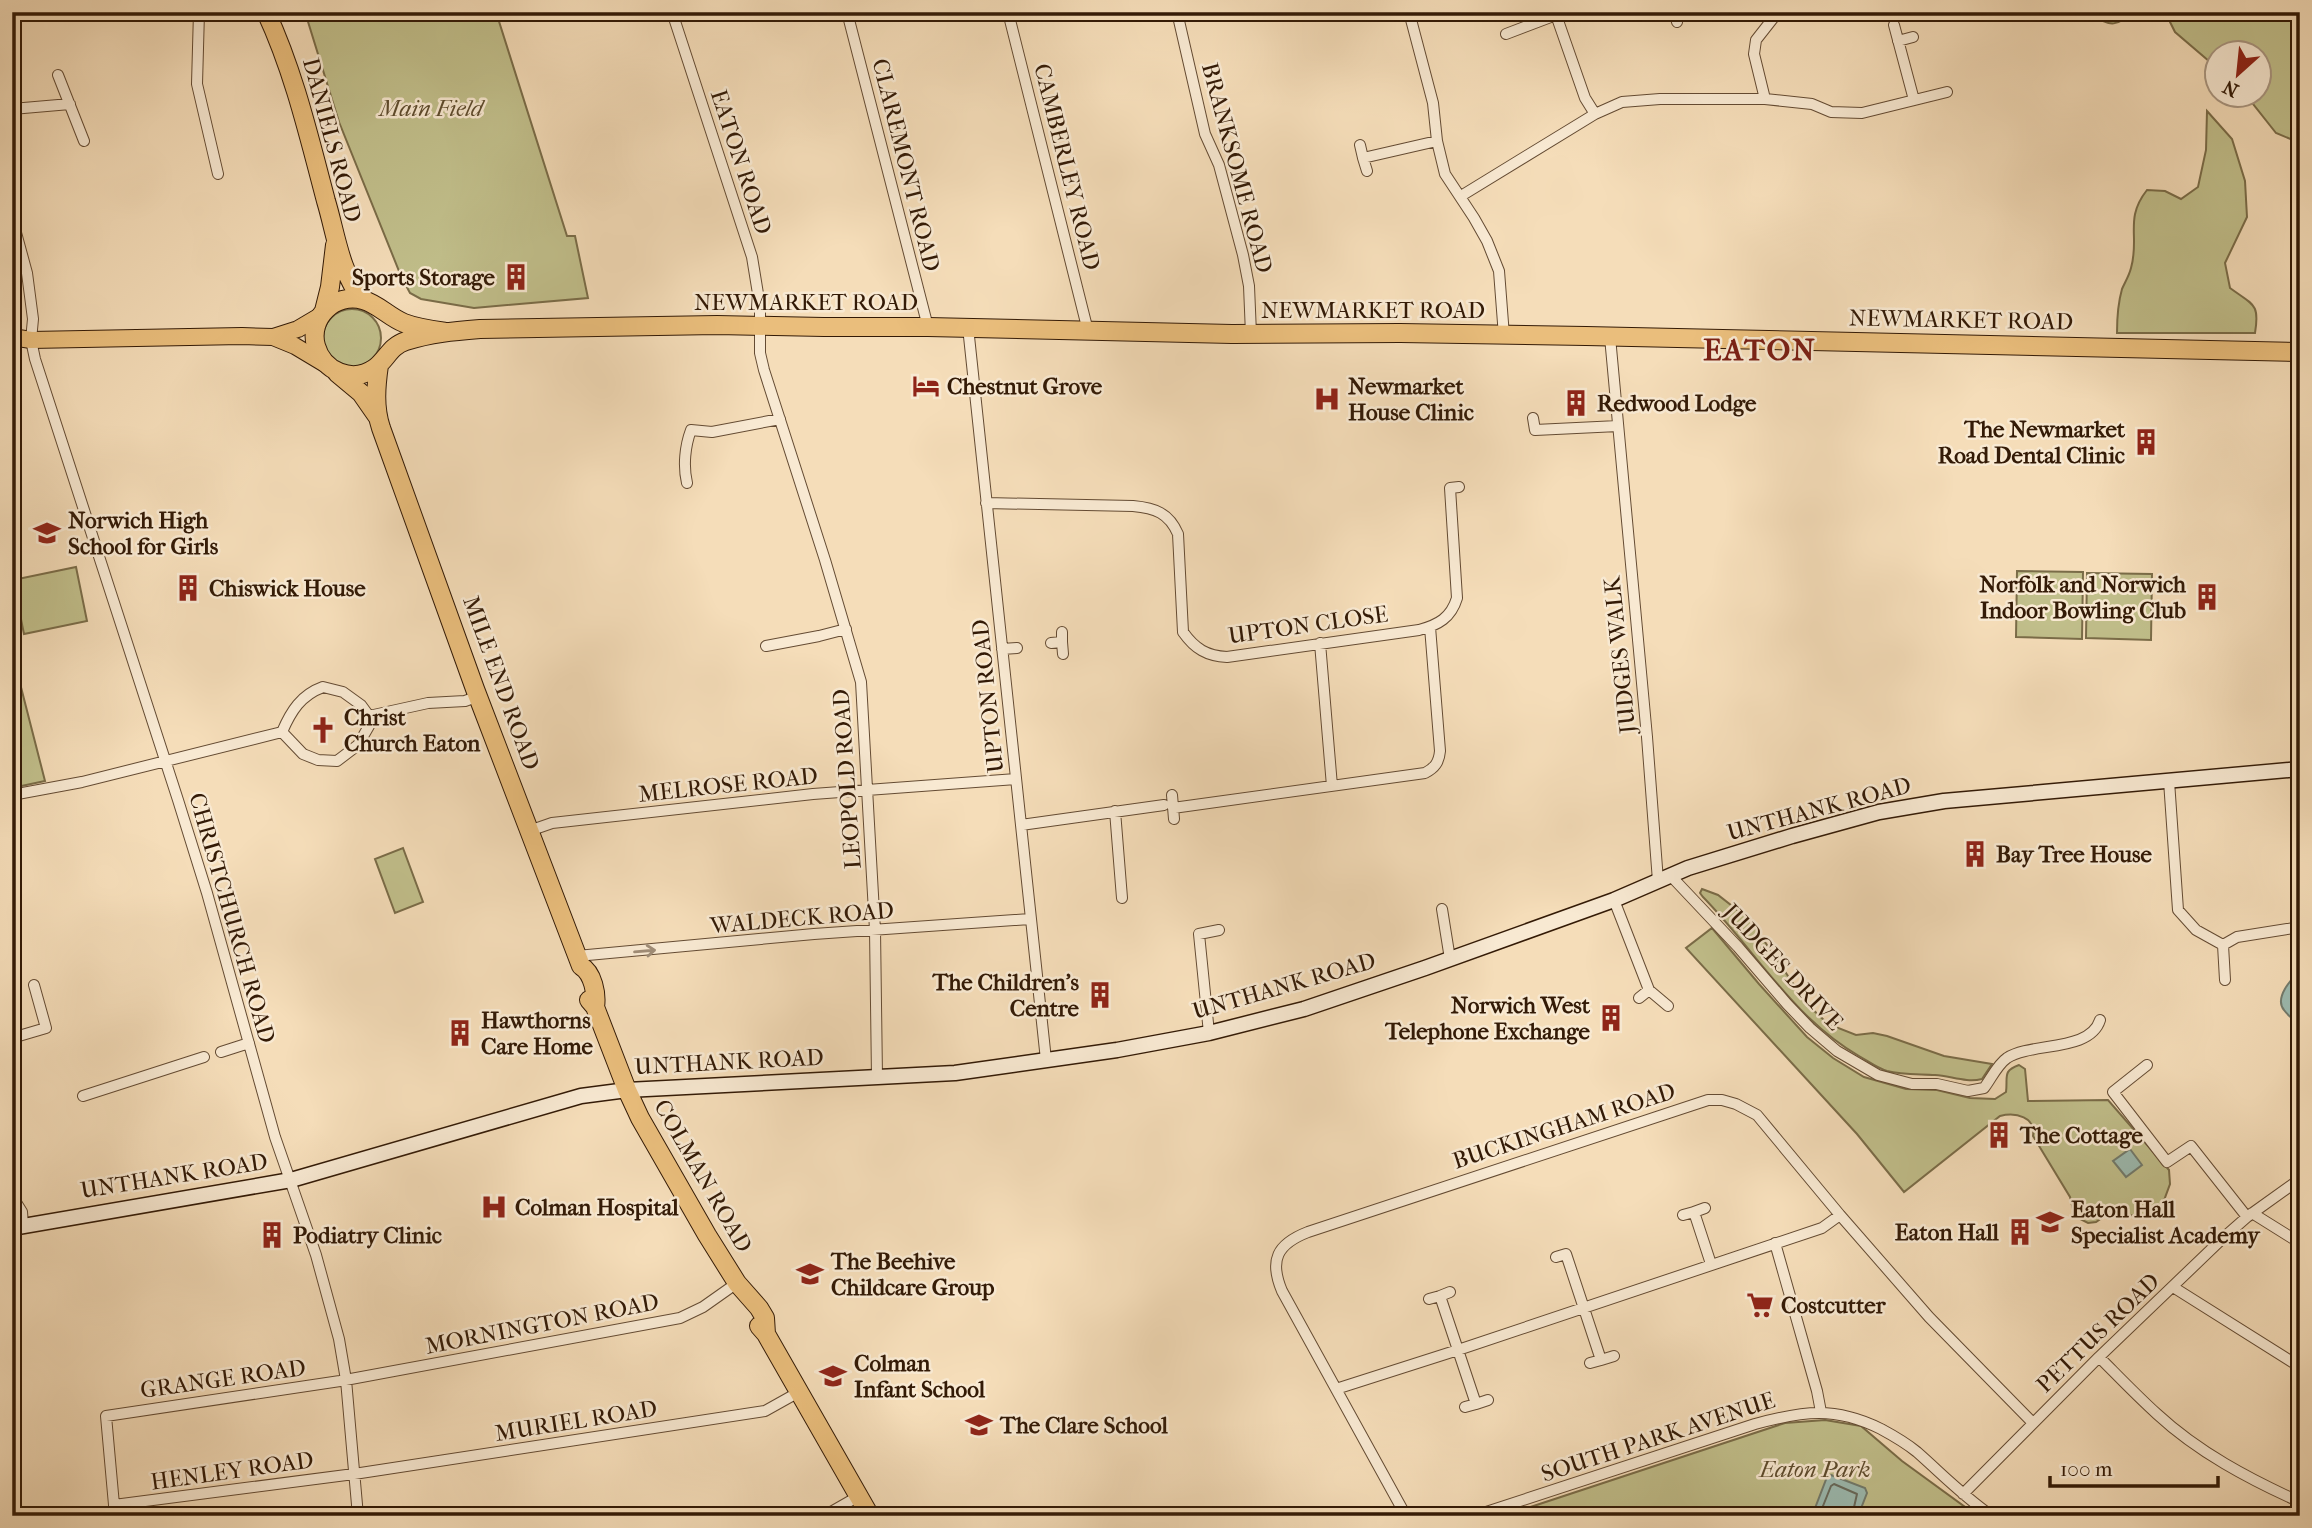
<svg xmlns="http://www.w3.org/2000/svg" width="2312" height="1528" viewBox="0 0 2312 1528" font-family="'IM FELL French Canon',serif">
<style>
.green{fill:#c1bf8b;stroke:#7a6c48;stroke-width:2}
.water{fill:#9cbbb1;stroke:#727b6d;stroke-width:2}
.lines{fill:none;stroke-linecap:round;stroke-linejoin:round}
.shore{stroke:#686a5c;stroke-width:2}
.street-casing{stroke:#644b33;stroke-width:12}
.secondary-casing{stroke:#331a06;stroke-width:17}
.primary-casing{stroke:#331a06;stroke-width:18}
.highway-casing{stroke:#331a06;stroke-width:20}
.street{stroke:#f8e9d2;stroke-width:10}
.secondary{stroke:#f8e9d2;stroke-width:14}
.primary{stroke:#eabe7c;stroke-width:16}
.highway{stroke:#eabe7c;stroke-width:18}
.oneway{stroke:#9f8c76}
.labels{text-anchor:middle;dominant-baseline:central;stroke-width:5;stroke-linejoin:round;paint-order:stroke}
.park-label{font-size:23px;font-style:italic;fill:#5e4c2e;stroke:#f8e9d2}
.street-label{font-size:23px;fill:#331a06;stroke:#f8e9d2}
.poi-label{font-size:23px;font-weight:bold;fill:#331a06;stroke:#f8e9d2;text-anchor:start}
.district-label{font-size:30px;font-weight:bold;letter-spacing:2px;fill:#7a1f14;stroke:#f8e9d2}
</style>
<rect width="100%" height="100%" fill="#f5ddb9"/>
<filter id="stains"><feTurbulence type="fractalNoise" baseFrequency=".00286" numOctaves="4"/><feColorMatrix values="0 0 0 0 .2 0 0 0 0 .09 0 0 0 0 .02 0 0 0 .5 -.17"/></filter>
<radialGradient id="worn" r=".72"><stop offset=".6" stop-color="#630" stop-opacity="0"/><stop offset="1" stop-color="#630" stop-opacity=".3"/></radialGradient>
<path class="green" d="M 305,12 L 496,12 L 567,236 L 575,236 L 588,298 L 474,308 L 421,299 L 410,293 L 401,276 L 339,122 Z
M 2093,12 L 2132,12 C 2118,26 2110,27 2094,16 Z
M 2165,12 L 2300,12 L 2300,143 L 2276,133 L 2246,95 L 2260,94 L 2260,52 L 2218,52 L 2217,68 L 2175,32 Z
M 2207,111 L 2232,139 L 2245,181 L 2247,217 L 2225,263 L 2230,288 C 2253,305 2260,303 2255,333 L 2117,333 C 2117,318 2118,303 2122,289 C 2125,282 2129,276 2131,268 C 2140,237 2124,219 2147,190 L 2165,191 L 2181,199 L 2198,187 L 2206,150 Z
M323 338a29 29 0 1 1 58 0a29 29 0 1 1-58 0Z
M 76,567 L 87,621 L 24,634 L 13,580 Z
M 2017,571 L 2083,572 L 2082,639 L 2016,637 Z
M 2087,573 L 2152,574 L 2151,640 L 2086,638 Z
M 12,652 L 45,781 L 12,788 Z
M 403,848 L 423,902 L 395,913 L 375,859 Z
M 1702,889 L 1718,895 L 1750,920 L 1807,1004 L 1828,1024 L 1856,1035 L 1873,1033 L 1887,1036 L 1944,1056 L 1992,1064 L 1982,1079 C 1966,1083 1951,1076 1935,1075 C 1919,1074 1902,1075 1887,1071 C 1877,1068 1868,1061 1859,1056 C 1793,1018 1755,950 1703,897 L 1700,893 Z
M 1712,928 L 1759,984 L 1807,1037 L 1833,1058 L 1864,1077 L 1906,1089 L 1937,1090 L 1970,1098 L 1995,1099 L 2006,1092 C 2008,1077 2002,1071 2019,1065 L 2025,1069 L 2028,1101 L 2108,1100 L 2169,1170 L 2170,1184 L 2163,1203 L 2145,1215 L 2105,1216 L 2096,1222 L 2088,1223 L 2080,1219 L 2074,1214 L 2070,1197 L 2033,1136 C 2036,1117 2016,1112 2000,1116 L 1904,1192 L 1857,1134 L 1686,948 Z
M 1825,1420 L 1861,1426 L 1902,1461 L 1965,1507 L 1964,1511 L 1969,1515 L 1976,1516 L 1503,1516 L 1785,1423 Z"/>
<path class="water" d="M 2300,971 L 2300,1027 C 2295,1020 2289,1017 2284,1010 C 2274,998 2291,979 2300,971 Z
M 2130,1149 L 2142,1165 L 2126,1177 L 2113,1161 Z
M 1831,1475 L 1865,1488 L 1867,1493 L 1858,1516 L 1812,1516 L 1827,1477 Z"/>
<g class="lines">
<path class="shore" d="M 1819,1516 L 1831,1486 L 1834,1484 L 1857,1494 L 1852,1516"/>
<defs>
<path id="street" d="M 199,12 L 197,84 L 218,174
M 672,12 L 752,257 L 760,306 L 760,353 L 764,370 L 825,560 L 861,682 L 875,930 L 877,1077
M 847,12 L 928,327
M 1008,12 L 1088,331
M 1177,12 L 1205,134 L 1219,165 L 1243,255 L 1249,286 L 1251,334
M 1409,12 L 1433,103 L 1437,141 L 1445,174 L 1474,218 L 1487,241 L 1499,271 L 1504,336
M 1555,12 L 1585,98 L 1595,114
M 1675,12 L 1677,22
M 1894,25 L 1914,100
M 1506,34 L 1556,15
M 1898,41 L 1913,37
M 58,75 L 84,141
M 1765,99 L 1754,54 L 1756,40 L 1778,12
M 12,109 L 70,104
M 1360,145 L 1363,158
M 1367,171 L 1363,158 L 1437,141
M 1461,196 L 1595,114 L 1622,102 L 1660,99 L 1765,99 L 1812,104 L 1831,112 L 1862,113 L 1947,92
M 12,218 L 27,273 L 33,319 L 31,340 L 35,359 L 178,800 L 207,893 L 275,1137 L 316,1255 L 339,1339 L 346,1380 L 358,1516
M 968,327 L 1046,1060
M 1610,337 L 1647,737 L 1658,881
M 1533,418 L 1535,430 L 1618,426
M 687,483 C 683,466 685,446 691,430 L 712,432 L 780,419
M 986,503 L 1133,506 C 1155,508 1169,513 1178,534 L 1183,632 C 1195,649 1207,656 1227,657 L 1419,630 C 1438,625 1451,618 1457,598 L 1450,488 L 1459,487
M 1062,642 L 1063,654
M 1051,643 L 1062,642 L 1062,632
M 1320,643 L 1332,786
M 766,646 L 819,636 L 846,629
M 1002,649 L 1017,648
M 323,687 L 343,692 L 361,705 L 369,716 L 369,726 L 358,745 L 337,761 L 318,760 L 303,754 L 282,732 C 291,711 301,695 323,687 Z
M 369,716 L 428,703 L 465,701 L 479,696
M 2169,781 L 2178,910 L 2196,930 L 2223,945 L 2225,980
M 12,795 L 82,782 L 282,732
M 1172,795 L 1174,819
M 1173,808 L 1425,773 C 1435,768 1439,762 1440,751 L 1430,627
M 1115,811 L 1122,898
M 1021,825 L 1164,805
M 529,831 L 552,823 L 813,794 L 1016,779
M 1670,875 L 1738,947 L 1787,1004 L 1810,1028 L 1837,1051 L 1878,1075 L 1912,1084 L 1937,1084 L 1968,1091 L 1984,1088 C 1991,1079 1997,1065 2007,1058 C 2032,1042 2090,1052 2100,1020
M 1614,900 L 1649,990 L 1668,1006
M 1442,909 L 1450,959
M 2223,945 L 2237,937 L 2300,927
M 577,956 L 814,934 L 1030,919
M 1639,998 L 1649,990
M 1209,1033 L 1199,934 L 1219,930
M 12,1038 L 46,1028 L 34,985
M 221,1052 L 249,1043
M 2147,1065 L 2113,1092 L 2167,1162 L 2191,1146 L 2247,1217
M 83,1096 L 204,1057
M 12,1196 L 22,1212 L 23,1225
M 1694,1212 L 1705,1208
M 2252,1213 L 2300,1243
M 1683,1215 L 1694,1212 L 1711,1264
M 1775,1243 L 1817,1391 L 1821,1412
M 1556,1257 L 1566,1254 L 1601,1360 L 1590,1363
M 2173,1287 L 2300,1367
M 1440,1296 L 1450,1292
M 1429,1299 L 1440,1296 L 1476,1404 L 1465,1407
M 2099,1357 C 2118,1376 2137,1396 2157,1414 C 2198,1452 2249,1479 2300,1502
M 1601,1360 L 1614,1356
M 1336,1389 L 1458,1350 L 1822,1228 L 1840,1215
M 1476,1404 L 1488,1400
M 1963,1494 L 2099,1357 L 2222,1239 L 2247,1217 L 2300,1179
M 114,1505 L 354,1474 L 765,1411 L 799,1392
M 115,1516 L 106,1416 L 340,1381 L 680,1318 L 703,1307 L 737,1283
M 824,1516 L 859,1496
M 1406,1516 L 1282,1291 C 1269,1260 1277,1244 1308,1232 L 1708,1100 L 1722,1100 L 1736,1104 L 1757,1115 L 1840,1215 L 1929,1317 L 2033,1423
M 1474,1516 L 1755,1424 C 1803,1411 1835,1406 1881,1429 C 1894,1436 1906,1443 1917,1452 C 1942,1474 1964,1497 1992,1516"/>
<path id="secondary" d="M 12,1228 L 291,1180 L 581,1096 L 627,1090 L 955,1073 L 1117,1050 L 1209,1033 L 1304,1009 L 1425,968 L 1614,900 L 1688,868 L 1792,836 L 1879,812 L 1944,801 L 2300,769"/>
<path id="primary" d="M 12,337 L 31,340 L 242,336 L 273,337 L 295,346 L 325,364
M 273,337 L 298,329 L 320,316"/>
<path id="highway" d="M 266,12 C 294,72 309,137 326,201 C 336,234 340,273 363,300
M 324,311 L 330,287 L 335,245
M 446,332 C 432,330 417,328 404,323 C 389,317 378,304 363,300 C 335,292 308,318 316,346 C 323,371 352,384 375,368 C 387,359 390,346 406,341 C 430,333 455,331 480,329 L 717,325 L 824,327 L 928,327 L 1232,334 L 1400,333 L 1586,336 L 2300,352
M 379,365 C 376,386 374,407 381,428 L 475,689 L 581,966 C 593,973 597,994 595,1007
M 337,373 L 361,393 L 377,416
M 589,1000 L 595,1007 L 627,1090 L 640,1118 L 707,1235 L 737,1283 L 759,1308 L 765,1318 L 766,1334
M 759,1326 L 766,1334 L 870,1516"/>
</defs>
<use href="#street" class="street-casing"/>
<use href="#secondary" class="secondary-casing"/>
<use href="#primary" class="primary-casing"/>
<use href="#highway" class="highway-casing"/>
<use href="#street" class="street"/>
<use href="#secondary" class="secondary"/>
<use href="#primary" class="primary"/>
<use href="#highway" class="highway"/>
</g>
<defs><path id="oneway-shaft" d="M-6 0H5M1.5-3L5.5 0L1.5 3" fill="none" stroke-width="1.6" stroke-linecap="round" stroke-linejoin="round" transform="scale(1.75)"/></defs>
<use class="oneway" href="#oneway-shaft" transform="translate(645 951) rotate(-5)"/>
<defs>
<symbol id="building-bare" viewBox="-9 -9 18 18"><path d="M-4-6H4V6H1V3H-1V6H-4ZM-2.5-4.3h1.7v1.8h-1.7ZM.8-4.3h1.7v1.8H.8ZM-2.5-1h1.7V.8h-1.7ZM.8-1h1.7V.8H.8Z" fill="#8f2418" stroke="#f8e9d2" stroke-width="2.5" paint-order="stroke"/></symbol>
<symbol id="hotel-bare" viewBox="-9 -9 18 18"><path d="M-6-4.5h1.5V1H6V5H4.5V3h-9V5H-6ZM-4 0a1.8 1.8 0 1 1 3.6 0ZM.5 0V-2.5h3Q6-2.5 6 0Z" fill="#8f2418" stroke="#f8e9d2" stroke-width="2.5" paint-order="stroke"/></symbol>
<symbol id="hospital-bare" viewBox="-9 -9 18 18"><path d="M-5-5h3v3.5h4V-5h3V5h-3V1.5h-4V5h-3Z" fill="#8f2418" stroke="#f8e9d2" stroke-width="2.5" paint-order="stroke"/></symbol>
<symbol id="school-bare" viewBox="-9 -9 18 18"><path d="M0-5L7-2L0 1L-7-2ZM-4 1L0 2.5L4 1V4Q0 6-4 4Z" fill="#8f2418" stroke="#f8e9d2" stroke-width="2.5" paint-order="stroke"/></symbol>
<symbol id="church-bare" viewBox="-9 -9 18 18"><path d="M-1.2-6h2.4v3.5h3.3v2.4h-3.3V6h-2.4V-.1h-3.3v-2.4h3.3Z" fill="#8f2418" stroke="#f8e9d2" stroke-width="2.5" paint-order="stroke"/></symbol>
<symbol id="supermarket-bare" viewBox="-9 -9 18 18"><path d="M-6-5.5h2.5l.6 2H6L4.5 2H-2.5L-4.4-4H-6ZM-1.5 3.2a1.3 1.3 0 1 0 .1 0ZM3 3.2a1.3 1.3 0 1 0 .1 0Z" fill="#8f2418" stroke="#f8e9d2" stroke-width="2.5" paint-order="stroke"/></symbol>
</defs>
<g fill-rule="evenodd">
<use href="#building-bare" x="497" y="258" width="38" height="38"/>
<use href="#hotel-bare" x="907" y="367" width="38" height="38"/>
<use href="#hospital-bare" x="1308" y="380" width="38" height="38"/>
<use href="#building-bare" x="1557" y="384" width="38" height="38"/>
<use href="#building-bare" x="2127" y="423" width="38" height="38"/>
<use href="#school-bare" x="28" y="514" width="38" height="38"/>
<use href="#building-bare" x="169" y="569" width="38" height="38"/>
<use href="#building-bare" x="2188" y="578" width="38" height="38"/>
<use href="#church-bare" x="304" y="711" width="38" height="38"/>
<use href="#building-bare" x="1956" y="835" width="38" height="38"/>
<use href="#building-bare" x="1081" y="976" width="38" height="38"/>
<use href="#building-bare" x="1592" y="999" width="38" height="38"/>
<use href="#building-bare" x="441" y="1014" width="38" height="38"/>
<use href="#building-bare" x="1980" y="1116" width="38" height="38"/>
<use href="#hospital-bare" x="475" y="1188" width="38" height="38"/>
<use href="#school-bare" x="2031" y="1203" width="38" height="38"/>
<use href="#building-bare" x="2001" y="1213" width="38" height="38"/>
<use href="#building-bare" x="253" y="1216" width="38" height="38"/>
<use href="#school-bare" x="791" y="1255" width="38" height="38"/>
<use href="#supermarket-bare" x="1741" y="1286" width="38" height="38"/>
<use href="#school-bare" x="814" y="1357" width="38" height="38"/>
<use href="#school-bare" x="960" y="1406" width="38" height="38"/>
</g>
<g class="labels">
<g class="park-label">
<text x="431" y="108">Main Field</text>
<text x="1815" y="1469">Eaton Park</text>
</g>
<g class="street-label">
<text transform="translate(332 140) rotate(75)">DANIELS ROAD</text>
<text transform="translate(741 162) rotate(72)">EATON ROAD</text>
<text transform="translate(906 165) rotate(76)">CLAREMONT ROAD</text>
<text transform="translate(1067 167) rotate(76)">CAMBERLEY ROAD</text>
<text transform="translate(1237 168) rotate(75)">BRANKSOME ROAD</text>
<text x="806" y="302">NEWMARKET ROAD</text>
<text x="1373" y="310">NEWMARKET ROAD</text>
<text transform="translate(1961 320) rotate(1)">NEWMARKET ROAD</text>
<text transform="translate(1308 625) rotate(-8)">UPTON CLOSE</text>
<text transform="translate(1620 655) rotate(-96)">JUDGES WALK</text>
<text transform="translate(501 683) rotate(70)">MILE END ROAD</text>
<text transform="translate(988 696) rotate(-96)">UPTON ROAD</text>
<text transform="translate(847 779) rotate(-94)">LEOPOLD ROAD</text>
<text transform="translate(728 785) rotate(-6)">MELROSE ROAD</text>
<text transform="translate(1819 809) rotate(-15)">UNTHANK ROAD</text>
<text transform="translate(232 918) rotate(74)">CHRISTCHURCH ROAD</text>
<text transform="translate(802 918) rotate(-5)">WALDECK ROAD</text>
<text transform="translate(1783 967) rotate(47)">JUDGES DRIVE</text>
<text transform="translate(1284 986) rotate(-16)">UNTHANK ROAD</text>
<text transform="translate(729 1062) rotate(-3)">UNTHANK ROAD</text>
<text transform="translate(1564 1126) rotate(-18)">BUCKINGHAM ROAD</text>
<text transform="translate(174 1176) rotate(-9)">UNTHANK ROAD</text>
<text transform="translate(703 1176) rotate(60)">COLMAN ROAD</text>
<text transform="translate(542 1324) rotate(-11)">MORNINGTON ROAD</text>
<text transform="translate(2098 1333) rotate(-44)">PETTUS ROAD</text>
<text transform="translate(223 1379) rotate(-8)">GRANGE ROAD</text>
<text transform="translate(576 1421) rotate(-9)">MURIEL ROAD</text>
<text transform="translate(1658 1437) rotate(-18)">SOUTH PARK AVENUE</text>
<text transform="translate(232 1471) rotate(-8)">HENLEY ROAD</text>
</g>
<g class="poi-label">
<text x="495" y="277" text-anchor="end">Sports Storage</text>
<text x="947" y="386">Chestnut Grove</text>
<text x="1348" y="386">Newmarket<tspan x="1348" dy="26">House Clinic</tspan></text>
<text x="1597" y="403">Redwood Lodge</text>
<text x="2125" y="429" text-anchor="end">The Newmarket<tspan x="2125" dy="26">Road Dental Clinic</tspan></text>
<text x="68" y="520">Norwich High<tspan x="68" dy="26">School for Girls</tspan></text>
<text x="2186" y="584" text-anchor="end">Norfolk and Norwich<tspan x="2186" dy="26">Indoor Bowling Club</tspan></text>
<text x="209" y="588">Chiswick House</text>
<text x="344" y="717">Christ<tspan x="344" dy="26">Church Eaton</tspan></text>
<text x="1996" y="854">Bay Tree House</text>
<text x="1079" y="982" text-anchor="end">The Children's<tspan x="1079" dy="26">Centre</tspan></text>
<text x="1590" y="1005" text-anchor="end">Norwich West<tspan x="1590" dy="26">Telephone Exchange</tspan></text>
<text x="481" y="1020">Hawthorns<tspan x="481" dy="26">Care Home</tspan></text>
<text x="2020" y="1135">The Cottage</text>
<text x="515" y="1207">Colman Hospital</text>
<text x="2071" y="1209">Eaton Hall<tspan x="2071" dy="26">Specialist Academy</tspan></text>
<text x="1999" y="1232" text-anchor="end">Eaton Hall</text>
<text x="293" y="1235">Podiatry Clinic</text>
<text x="831" y="1261">The Beehive<tspan x="831" dy="26">Childcare Group</tspan></text>
<text x="1781" y="1305">Costcutter</text>
<text x="854" y="1363">Colman<tspan x="854" dy="26">Infant School</tspan></text>
<text x="1000" y="1425">The Clare School</text>
</g>
<g class="district-label">
<text x="1760" y="350">EATON</text>
</g>
</g>
<rect width="2312" height="1528" fill="none" stroke="#f5ddb9" stroke-width="42"/>
<rect x="14" y="14" width="2284" height="1500" fill="none" stroke="#331a06" stroke-width="3.5"/>
<rect x="21" y="21" width="2270" height="1486" fill="none" stroke="#331a06" stroke-width="2"/>
<g transform="translate(2238 74) rotate(207)"><circle r="33" fill="#f8e9d2" stroke="#a99680" stroke-width="2"/>
<path d="M0-5L12 26L0 18L-12 26Z" fill="#8f2418"/>
<text y="-10" font-size="19" font-weight="bold" text-anchor="middle" fill="#331a06">N</text>
</g>
<path d="M2050 1476v10h168v-10" fill="none" stroke="#331a06" stroke-width="3.5"/>
<text x="2060" y="1476" font-size="21" fill="#331a06" stroke="#f8e9d2" stroke-width="5" paint-order="stroke">100 m</text>
<rect width="100%" height="100%" filter="url(#stains)"/>
<rect width="100%" height="100%" fill="url(#worn)"/>
</svg>
